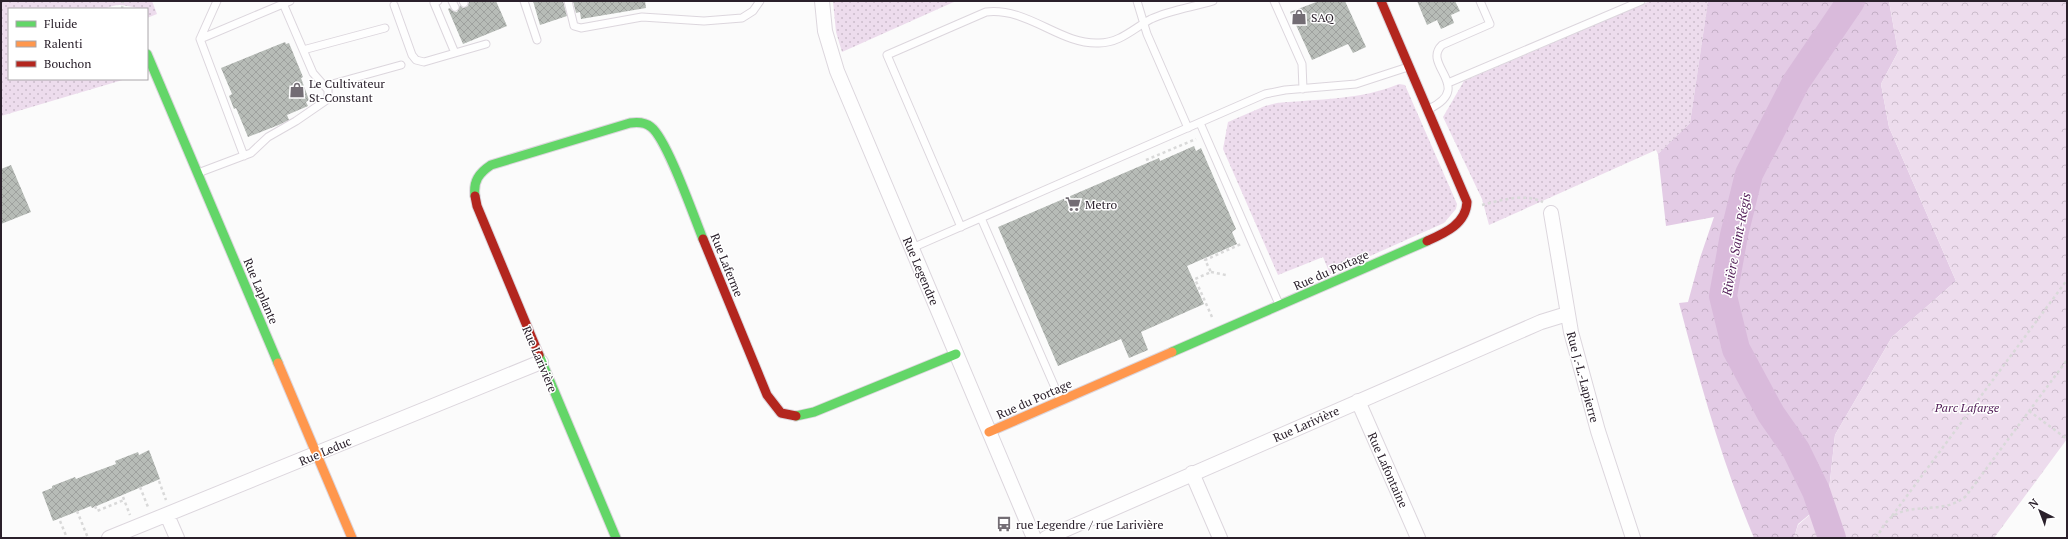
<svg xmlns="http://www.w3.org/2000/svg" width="2068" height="539" viewBox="0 0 2068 539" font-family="'PT Serif',serif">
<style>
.grass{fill:url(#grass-dots)}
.forest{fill:url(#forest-crowns)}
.park{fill:url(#park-crowns)}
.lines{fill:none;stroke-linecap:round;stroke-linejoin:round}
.river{stroke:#d9badb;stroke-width:28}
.building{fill:url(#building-cross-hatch)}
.lane-casing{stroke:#dcd6dd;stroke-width:9}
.street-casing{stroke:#dcd6dd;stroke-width:16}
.fast-casing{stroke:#dcd6dd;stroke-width:11}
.slow-casing{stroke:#dcd6dd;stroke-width:11}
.jam-casing{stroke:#dcd6dd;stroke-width:11}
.path{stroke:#d9d9d9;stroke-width:2.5;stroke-dasharray:3 3;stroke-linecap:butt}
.lane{stroke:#fefefe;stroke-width:7}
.street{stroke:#fefefe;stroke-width:14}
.fast{stroke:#63d668;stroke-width:9}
.slow{stroke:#ff974d;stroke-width:9}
.jam{stroke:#b3261e;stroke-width:9}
.labels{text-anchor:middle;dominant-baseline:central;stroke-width:3;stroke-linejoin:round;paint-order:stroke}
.poi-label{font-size:12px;fill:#2a202b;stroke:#fff;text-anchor:start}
.street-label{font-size:12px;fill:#2a202b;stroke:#fff}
.park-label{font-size:12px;font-style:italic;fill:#511c56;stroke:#fff}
.water-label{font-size:13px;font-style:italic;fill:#531e58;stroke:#fff}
</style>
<defs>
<pattern id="grass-dots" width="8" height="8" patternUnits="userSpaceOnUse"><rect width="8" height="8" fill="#eddced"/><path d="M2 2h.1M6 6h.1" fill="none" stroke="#cbbccb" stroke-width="1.8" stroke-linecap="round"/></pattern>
<pattern id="forest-crowns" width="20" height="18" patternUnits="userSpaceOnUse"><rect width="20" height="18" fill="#e3cbe5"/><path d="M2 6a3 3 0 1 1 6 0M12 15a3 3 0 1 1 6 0" fill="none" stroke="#c3aec5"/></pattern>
<pattern id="park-crowns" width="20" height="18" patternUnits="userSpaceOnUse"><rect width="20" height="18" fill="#eddced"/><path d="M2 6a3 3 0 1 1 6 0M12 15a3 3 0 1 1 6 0" fill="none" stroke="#cbbccb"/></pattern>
<pattern id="building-cross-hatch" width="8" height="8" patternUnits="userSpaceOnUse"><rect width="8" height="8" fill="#b7bcb7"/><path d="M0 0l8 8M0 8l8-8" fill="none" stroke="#9ea19e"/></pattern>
</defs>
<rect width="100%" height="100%" fill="#fbfbfb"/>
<path class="grass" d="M 1,1 L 152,1 L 157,14 L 147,18 L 147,9 C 130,9 122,0 105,9 L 9,9 L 9,79 L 126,79 L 1,116 Z
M 833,1 L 956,1 L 842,52 L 836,32 Z
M 1650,1 L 1708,1 L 1690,123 L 1658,154 L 1656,150 L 1489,225 L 1482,199 L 1443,117 L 1464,81 Z
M 1399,84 L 1405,85 L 1457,204 L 1456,209 L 1444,223 L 1330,274 L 1323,257 L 1278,275 L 1223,149 L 1228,122 L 1265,106 L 1277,103 C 1318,99 1361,100 1399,84 Z"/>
<path class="forest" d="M 1708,1 L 1889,1 L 1898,52 L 1881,84 L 1889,127 L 1956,281 L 1892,337 L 1835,435 L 1828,499 L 1798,524 L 1794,538 L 1754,538 C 1722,462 1700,383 1679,303 L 1688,302 L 1700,258 L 1714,217 L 1666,226 L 1658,154 L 1690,123 Z"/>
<path class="park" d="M 1889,1 L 2067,1 L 2067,439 L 1994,538 L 1794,538 L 1798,525 L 1828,499 L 1835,435 L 1892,337 L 1956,281 L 1889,127 L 1881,84 L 1898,52 Z"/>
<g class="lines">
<path class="river" d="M 1832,538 L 1816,491 L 1796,450 L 1771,414 L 1736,349 L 1723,296 L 1734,235 L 1749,174 L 1796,82 L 1851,1"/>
</g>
<path class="building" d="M 469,1 L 496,1 L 507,26 L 463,44 L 448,9 L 450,8 L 453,11 L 457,12 L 460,5 L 463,8 L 468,6 Z
M 533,1 L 563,1 L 567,16 L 540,25 Z
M 573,1 L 645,1 L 646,8 L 581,19 L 580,12 L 576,13 Z
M 1319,1 L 1345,1 L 1366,47 L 1353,53 L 1348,44 L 1312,60 L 1290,12 Z
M 1417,1 L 1455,1 L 1460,11 L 1451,15 L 1454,23 L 1441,29 L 1437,20 L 1427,25 Z
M 285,42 L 286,44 L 289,43 L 303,77 L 301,78 L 309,100 L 306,102 L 308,106 L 287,115 L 289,120 L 281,124 L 248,137 L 236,108 L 234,109 L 229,96 L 232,94 L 221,68 Z
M 1194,146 L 1196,151 L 1201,148 L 1236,229 L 1232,232 L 1237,244 L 1187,266 L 1204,304 L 1141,332 L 1148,350 L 1129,358 L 1121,339 L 1058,366 L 998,227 L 1159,158 L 1160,161 Z
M 11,165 L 31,212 L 1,224 L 1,169 Z
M 149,450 L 160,479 L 92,508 L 91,506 L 53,521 L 42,492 L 52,488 L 52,486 L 75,477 L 76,479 L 86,475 L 116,464 L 115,461 L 138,452 L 139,455 Z"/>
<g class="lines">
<defs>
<path id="lane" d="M 217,1 L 200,39 L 244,156
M 438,1 L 434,3 L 455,53 L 486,44
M 452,1 L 455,7
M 463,1 L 464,3
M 524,1 L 537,40
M 568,1 L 574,26 L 581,28 L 642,17 L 704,21 L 742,18 L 753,11 L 760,1
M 1137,1 L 1147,34 L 1188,128
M 1274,1 L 1302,64 L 1303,89
M 394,5 L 412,55 L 416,60 L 424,62 L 455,53
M 200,39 L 290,1
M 303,50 L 385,28
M 1448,83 L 1641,1
M 325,86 L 401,65
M 1429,109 C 1475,87 1421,65 1442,45 L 1490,24 L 1480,1
M 1200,123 L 1279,304
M 198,173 L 251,153 L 268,137 L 296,121 L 328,99 L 328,90 L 313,73 L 282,1
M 981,218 L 1060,399
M 961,227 L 887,55 L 986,12 C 1028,7 1060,45 1099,43 C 1120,43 1134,28 1151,19 C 1170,10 1193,7 1213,1
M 912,248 L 1265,94 L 1285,90 L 1356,84 L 1408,67"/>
<path id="street" d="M 822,1 L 825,31 L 837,71 L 1034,538
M 1551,213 L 1571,332 L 1598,431 L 1633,538
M 1358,401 L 1418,538
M 1192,473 L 1220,538
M 167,515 L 177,538
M 109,538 L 541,362
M 1046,538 L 1541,322 L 1567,314"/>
<path id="fast" d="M 147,54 L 278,363
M 475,196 C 473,181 479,173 491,165 L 630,123 C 637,122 645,122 651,127 C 667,139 694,217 703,239
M 1172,352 L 1427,241
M 539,355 L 616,538
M 796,416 L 814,412 L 956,354"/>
<path id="slow" d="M 278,363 L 352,538
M 989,432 L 1172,352"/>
<path id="jam" d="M 1381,1 L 1467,202 C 1466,224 1445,233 1427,241
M 475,196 L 477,206 L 539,355
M 703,239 L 767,395 L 781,413 L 796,416"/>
</defs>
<use href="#lane" class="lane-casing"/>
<use href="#street" class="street-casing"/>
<use href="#fast" class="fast-casing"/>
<use href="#slow" class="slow-casing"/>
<use href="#jam" class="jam-casing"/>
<path class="path" d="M 122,9 L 123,1
M 1146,160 L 1196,139
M 1482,205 C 1502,200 1524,193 1543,202
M 1211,272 L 1226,275
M 1212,317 L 1195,279 L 1211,272 L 1205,260 L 1241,244
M 2029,411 L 2067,439
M 159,481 L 166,500
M 140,487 L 148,507
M 123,497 L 130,515
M 95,506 L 97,511 L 124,500
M 77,511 L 88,538
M 1892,516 L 2067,280
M 60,521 L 67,538
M 1876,538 C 1881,531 1885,521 1893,516 C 1914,502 1944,515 1966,496 L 2067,360"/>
<use href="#lane" class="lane"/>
<use href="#street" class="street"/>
<use href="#fast" class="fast"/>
<use href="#slow" class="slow"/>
<use href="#jam" class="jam"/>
</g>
<defs>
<symbol id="shop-bare" viewBox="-9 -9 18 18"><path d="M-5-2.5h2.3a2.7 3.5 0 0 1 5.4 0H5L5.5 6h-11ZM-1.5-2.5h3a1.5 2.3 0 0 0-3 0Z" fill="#736d74" stroke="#fff" stroke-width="2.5" paint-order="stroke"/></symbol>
<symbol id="supermarket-bare" viewBox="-9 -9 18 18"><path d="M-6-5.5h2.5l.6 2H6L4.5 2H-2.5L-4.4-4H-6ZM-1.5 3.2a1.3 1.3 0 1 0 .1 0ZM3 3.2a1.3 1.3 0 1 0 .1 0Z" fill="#736d74" stroke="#fff" stroke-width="2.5" paint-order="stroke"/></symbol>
<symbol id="bus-bare" viewBox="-9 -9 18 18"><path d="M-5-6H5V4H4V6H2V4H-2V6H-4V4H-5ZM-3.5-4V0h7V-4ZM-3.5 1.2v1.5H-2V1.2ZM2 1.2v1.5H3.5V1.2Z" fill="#736d74" stroke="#fff" stroke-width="2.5" paint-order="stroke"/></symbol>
</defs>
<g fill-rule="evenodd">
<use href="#shop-bare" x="1288" y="6" width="22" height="22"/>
<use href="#shop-bare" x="286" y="79" width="22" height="22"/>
<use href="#supermarket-bare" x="1062" y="193" width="22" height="22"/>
<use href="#bus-bare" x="993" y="513" width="22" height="22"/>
</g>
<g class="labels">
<g class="poi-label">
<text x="1311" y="17">SAQ</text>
<text x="309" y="83">Le Cultivateur<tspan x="309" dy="14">St-Constant</tspan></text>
<text x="1085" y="204">Metro</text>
<text x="1016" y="524">rue Legendre / rue Larivière</text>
</g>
<g class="street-label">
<text transform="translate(727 265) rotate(68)">Rue Laferme</text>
<text transform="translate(1331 270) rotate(-24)">Rue du Portage</text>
<text transform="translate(921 271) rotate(67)">Rue Legendre</text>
<text transform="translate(261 291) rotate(67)">Rue Laplante</text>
<text transform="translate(540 359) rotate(67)">Rue Larivière</text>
<text transform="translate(1583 377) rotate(75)">Rue J.-L.-Lapierre</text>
<text transform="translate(1034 399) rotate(-24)">Rue du Portage</text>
<text transform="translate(1306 424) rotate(-24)">Rue Larivière</text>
<text transform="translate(325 451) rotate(-23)">Rue Leduc</text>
<text transform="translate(1388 470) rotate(66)">Rue Lafontaine</text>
</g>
<g class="park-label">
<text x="1967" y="407">Parc Lafarge</text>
</g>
<g class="water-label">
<text transform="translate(1736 244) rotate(-79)">Rivière Saint-Régis</text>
</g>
</g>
<rect width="2068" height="539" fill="none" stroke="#2a202b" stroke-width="4"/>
<rect x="8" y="8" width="140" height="72" fill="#ffffff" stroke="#aaa6aa"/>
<rect x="16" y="21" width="20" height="6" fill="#63d668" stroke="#aaa6aa"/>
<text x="44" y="28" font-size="12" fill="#2a202b">Fluide</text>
<rect x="16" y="41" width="20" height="6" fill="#ff974d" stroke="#aaa6aa"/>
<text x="44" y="48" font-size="12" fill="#2a202b">Ralenti</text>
<rect x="16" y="61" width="20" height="6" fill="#b3261e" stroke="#aaa6aa"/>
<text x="44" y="68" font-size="12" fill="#2a202b">Bouchon</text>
<g transform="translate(2040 511) rotate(318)" stroke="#ffffff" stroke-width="3" paint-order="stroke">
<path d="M0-3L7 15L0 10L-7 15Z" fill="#2a202b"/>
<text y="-6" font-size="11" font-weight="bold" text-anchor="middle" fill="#2a202b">N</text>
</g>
</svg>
